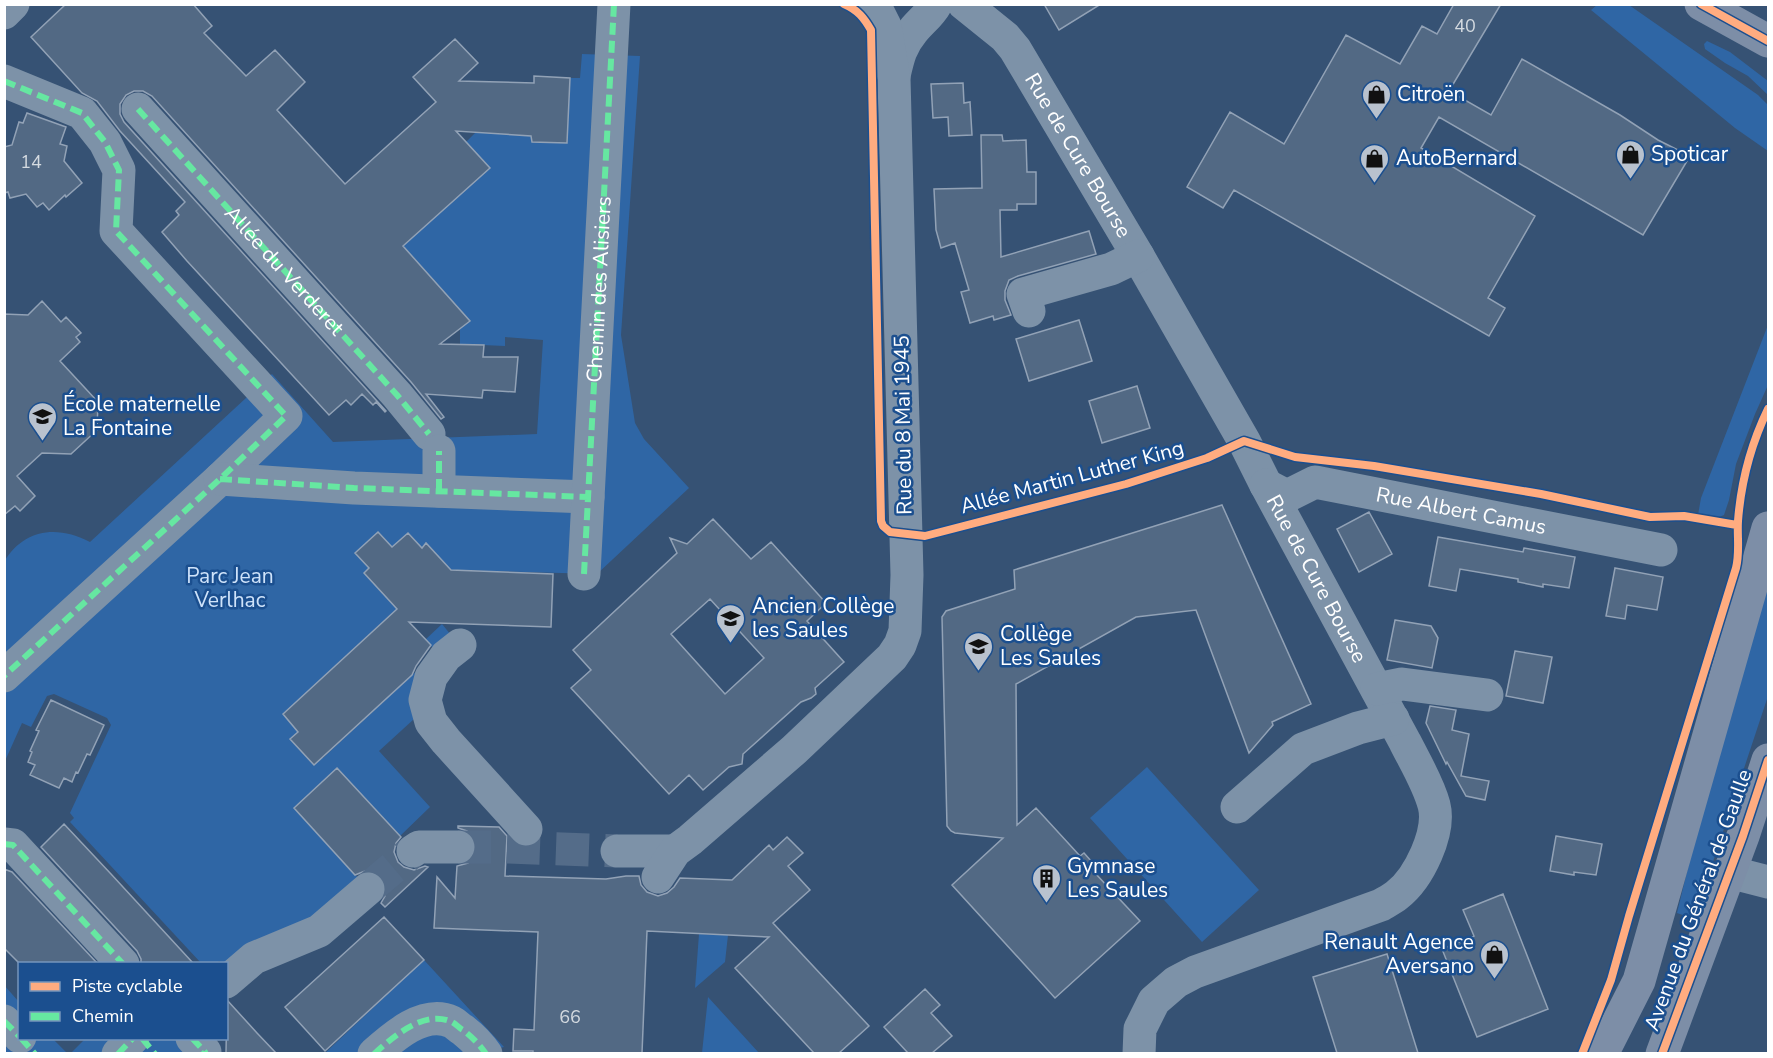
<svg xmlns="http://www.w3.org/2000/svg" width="1773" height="1058" viewBox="0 0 1773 1058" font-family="'Nunito Sans',sans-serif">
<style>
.green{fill:#2f66a5}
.building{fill:#526984;stroke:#92a2b6;stroke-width:1.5;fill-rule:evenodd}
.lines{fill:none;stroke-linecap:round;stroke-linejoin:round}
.minor-tunnel{stroke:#546c89;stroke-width:33;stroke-dasharray:33 16;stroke-linecap:butt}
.minor{stroke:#7d92a8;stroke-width:33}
.major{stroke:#7d8ea7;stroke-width:33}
.quiet{stroke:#66e7a1;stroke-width:6;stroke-dasharray:12 6;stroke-linecap:butt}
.cycleway-casing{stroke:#1b4f8f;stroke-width:11}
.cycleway{stroke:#ffac80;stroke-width:8}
.labels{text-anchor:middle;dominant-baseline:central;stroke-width:5;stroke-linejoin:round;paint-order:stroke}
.number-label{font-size:18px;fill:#d4dae0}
.poi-label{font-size:21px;fill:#fff;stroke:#1b4f8f;text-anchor:start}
.street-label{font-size:21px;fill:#fff;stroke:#1b4f8f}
.park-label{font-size:21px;fill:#cfe3fa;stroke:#1b4f8f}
</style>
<rect width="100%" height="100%" fill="#365274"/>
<path class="green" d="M 1597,5 L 1629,5 L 1758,95 L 1768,105 L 1768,151 L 1735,128 L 1591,10 Z
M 1707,41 L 1730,52 L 1768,81 L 1768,95 L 1748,76 L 1725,63 L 1705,49 L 1704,44 Z
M 582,54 L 640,56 L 621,335 L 635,423 L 644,439 L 689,488 L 597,574 L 451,570 L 427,544 L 422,548 L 408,533 L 392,547 L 378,532 L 356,554 L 402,604 L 283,714 L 323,758 L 437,652 L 425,640 L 442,624 L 455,640 L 414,719 L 379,751 L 430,807 L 400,836 L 337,768 L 294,808 L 361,881 L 310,926 L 226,964 L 222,963 L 219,961 L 217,963 L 201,963 L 70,822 L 74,818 L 70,813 L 111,725 L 107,718 L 54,694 L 47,696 L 31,727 L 22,723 L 5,761 L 4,562 C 24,528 58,525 90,542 L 272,374 L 333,442 L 537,434 L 543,340 L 505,337 L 505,346 L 460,344 L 460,328 L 470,320 L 403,246 L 486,171 L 486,165 L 466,142 L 476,132 L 531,136 L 532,142 L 567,143 L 570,78 L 580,78 Z
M 1768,325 L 1768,385 L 1755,414 L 1736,464 L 1729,500 L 1724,515 L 1717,518 L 1698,515 L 1701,498 Z
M 1768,575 L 1768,696 L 1694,919 L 1677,913 L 1697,830 Z
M 1147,767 L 1259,890 L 1202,942 L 1090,818 Z
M 699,934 L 728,935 L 725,962 L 695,988 Z
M 424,960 L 504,1047 L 474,1054 L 324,1054 Z
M 4,985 L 19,1002 L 20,1038 L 53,1039 L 67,1053 L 5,1053 Z
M 708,997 L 759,1053 L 702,1053 Z
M 86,1038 L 176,1039 L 190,1053 L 70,1054 Z"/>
<path class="building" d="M 66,4 L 193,4 L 212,26 L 204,33 L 246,76 L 275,50 L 305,82 L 277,110 L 345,184 L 436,102 L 413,77 L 455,39 L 478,63 L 459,81 L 534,83 L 534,76 L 570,78 L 567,143 L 532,142 L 531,136 L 456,131 L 490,168 L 403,246 L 470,321 L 440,344 L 484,345 L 483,357 L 518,357 L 515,392 L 483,390 L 482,398 L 426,394 L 444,417 L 441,419 L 411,382 L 152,96 L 143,91 L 134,91 L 126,95 L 120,104 L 120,114 L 124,122 L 386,411 L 385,412 L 376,402 L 373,405 L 362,394 L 351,405 L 346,400 L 329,415 L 187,261 L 162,232 L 179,215 L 176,211 L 185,202 L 120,131 L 97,101 L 82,93 L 31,37 Z
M 1044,4 L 1101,4 L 1059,30 Z
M 1454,4 L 1501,4 L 1449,91 L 1491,115 L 1522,59 L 1620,115 L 1658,140 L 1690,156 L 1643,235 L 1439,117 L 1421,148 L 1535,216 L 1488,298 L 1505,308 L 1489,336 L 1234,190 L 1223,208 L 1187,187 L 1230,112 L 1284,144 L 1346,35 L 1400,64 L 1422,26 L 1437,34 Z
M 963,83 L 964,103 L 970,102 L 972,135 L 949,136 L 948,117 L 933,118 L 931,84 Z
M 27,113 L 66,127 L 60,144 L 67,146 L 64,161 L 82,183 L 66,197 L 65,195 L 49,210 L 43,203 L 37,207 L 26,194 L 10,198 L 8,192 L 4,193 L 4,147 L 12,145 L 19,122 L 23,123 Z
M 981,135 L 1002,135 L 1003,141 L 1026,140 L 1027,172 L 1036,172 L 1036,204 L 1017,204 L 1017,210 L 1000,210 L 1001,257 L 1089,231 L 1096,254 L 1018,276 L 1009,280 L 1005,291 L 1005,300 L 1011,315 L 994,320 L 993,316 L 970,323 L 961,292 L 969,290 L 955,243 L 941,248 L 936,230 L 934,189 L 982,188 Z
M 42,301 L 61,322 L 66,317 L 81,333 L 76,337 L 80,342 L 60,361 L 98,402 L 97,430 L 71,454 L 42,453 L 17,476 L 35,496 L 20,511 L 15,506 L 4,515 L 4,314 L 28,315 Z
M 1079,320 L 1092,361 L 1029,381 L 1016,339 Z
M 1137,386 L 1150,428 L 1102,443 L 1089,401 Z
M 1222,505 L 1311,704 L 1272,722 L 1273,725 L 1249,753 L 1196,610 L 1136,617 L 1016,684 L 1017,825 L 1036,808 L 1080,856 L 1084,853 L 1099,870 L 1095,873 L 1140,921 L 1055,998 L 952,885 L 1003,838 L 955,833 L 951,831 L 947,826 L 942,617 L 946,611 L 1015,589 L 1014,570 Z
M 1369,512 L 1392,554 L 1359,572 L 1337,529 Z
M 713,519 L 751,559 L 771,542 L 826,603 L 807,621 L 844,662 L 815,688 L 816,694 L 811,698 L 801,702 L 743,754 L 742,764 L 729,767 L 703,790 L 689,775 L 669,794 L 571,688 L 591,670 L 573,650 L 677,553 L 670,538 L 687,544 ZM 710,599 L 764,658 L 725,694 L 671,634 Z
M 378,532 L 392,547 L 408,533 L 422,548 L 426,543 L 451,570 L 553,574 L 551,627 L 409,622 L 431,645 L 416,666 L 412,675 L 314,765 L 290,739 L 298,732 L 283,714 L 397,609 L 364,573 L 369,568 L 355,553 Z
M 1438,537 L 1523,552 L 1524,548 L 1575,557 L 1569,588 L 1543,584 L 1543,587 L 1518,582 L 1518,579 L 1460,569 L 1456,591 L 1429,586 Z
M 1615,568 L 1663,577 L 1657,610 L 1627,605 L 1625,619 L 1606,616 Z
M 1395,620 L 1431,626 L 1438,638 L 1432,668 L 1387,660 Z
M 1515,651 L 1552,657 L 1543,703 L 1506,696 Z
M 51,700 L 104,725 L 90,755 L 87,754 L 78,773 L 76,772 L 72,782 L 64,778 L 59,788 L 30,775 L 35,765 L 28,762 L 32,752 L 30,751 L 39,731 L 36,730 Z
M 1430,706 L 1456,710 L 1452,730 L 1469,734 L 1461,776 L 1489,781 L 1485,800 L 1466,796 L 1447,762 L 1446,764 L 1426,723 Z
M 337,768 L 401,837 L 396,843 L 394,852 L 398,862 L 404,867 L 414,870 L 425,866 L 428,867 L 385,907 L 381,903 L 385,896 L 386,886 L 382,876 L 375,872 L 365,871 L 355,875 L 294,808 Z
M 64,824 L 111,874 L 193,963 L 141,963 L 141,959 L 137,951 L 41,847 Z
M 458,826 L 499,827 L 507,836 L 505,876 L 606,879 L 626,876 L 639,876 L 641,885 L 647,892 L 658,896 L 667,893 L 674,887 L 680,878 L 732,880 L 769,845 L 773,850 L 787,837 L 803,853 L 788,866 L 810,890 L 773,923 L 869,1026 L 839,1053 L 814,1053 L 735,968 L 769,937 L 647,931 L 642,1053 L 533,1053 L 533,1051 L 513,1051 L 514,1029 L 534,1030 L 538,932 L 434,928 L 437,877 L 455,898 L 457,866 L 468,863 L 474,857 L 477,848 L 474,837 L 467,831 L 458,828 Z
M 1556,836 L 1602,844 L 1596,875 L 1574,872 L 1574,875 L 1550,871 Z
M 4,869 L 12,872 L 97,963 L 19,963 L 4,948 Z
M 1503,894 L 1548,1009 L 1477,1037 L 1442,949 L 1474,936 L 1463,910 Z
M 384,917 L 424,960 L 325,1051 L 285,1007 Z
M 1387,954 L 1418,1053 L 1337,1053 L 1313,977 Z
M 925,989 L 940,1005 L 931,1013 L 952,1036 L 932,1053 L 908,1053 L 884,1027 Z
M 227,1000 L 257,1033 L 276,1053 L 226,1053 Z"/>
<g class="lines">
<path class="minor-tunnel" d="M 458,847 L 507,847 L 617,851
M 368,889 L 413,851"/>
<g class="minor">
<path id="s1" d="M 964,4 L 1005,37 L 1015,49 L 1138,256 L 1244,441 L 1266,485 L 1405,742 C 1415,762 1428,783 1434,805 C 1441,832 1419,878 1397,895 C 1392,899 1386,902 1381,905 L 1195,972 L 1176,982 L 1154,1001 L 1140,1029 L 1139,1054"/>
<path d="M 4,13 L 13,4"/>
<path d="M 894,76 C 898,58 901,45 913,31 C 921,21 930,15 936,4"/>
<path d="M 4,81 L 82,113 L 105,142 L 119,170 L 116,231 L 286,416 L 220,479 L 4,676"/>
<path id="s2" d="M 138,109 L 397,395 L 429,434"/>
<path d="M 1029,311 L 1023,294 L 1111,269 L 1138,256"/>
<path d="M 220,479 L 354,488 L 588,497"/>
<path id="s3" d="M 1266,485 L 1287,496 L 1315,482 L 1661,550"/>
<path d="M 439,491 L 439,451"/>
<path id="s4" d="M 584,574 L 614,4"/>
<path d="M 460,645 L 446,656 L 431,677 L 425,700 L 431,722 L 446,741 L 526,829"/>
<path d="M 1377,689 L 1402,684 L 1487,695"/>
<path d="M 1237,807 L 1303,749 L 1358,728 L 1393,719"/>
<path d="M 4,844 L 13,845 L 123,964"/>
<path d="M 413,851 L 419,847 L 458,847"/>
<path d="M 617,851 L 675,851"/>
<path d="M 1729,872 L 1768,882"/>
<path d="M 658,877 L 675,851 L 690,840 L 794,750 L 892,657 L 900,645 L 905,631 L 907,575 L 894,78 L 885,26 L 874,4"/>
<path d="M 226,982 L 254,958 L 319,931 L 368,889"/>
<path d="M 4,1021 L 20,1037"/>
<path d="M 192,1038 L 205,1052 L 203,1054"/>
<path d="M 118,1054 L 133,1038"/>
<path d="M 374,1054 C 393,1037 424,1009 452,1022 C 456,1024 459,1028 463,1030 C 472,1037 480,1045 486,1054"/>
</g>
<path class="major" d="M 1701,4 L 1768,41
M 1602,1054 L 1639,981 L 1768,528
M 1662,1054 L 1743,836 L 1768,760"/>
<path class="quiet" d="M 4,81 L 82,113 L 105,142 L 119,170 L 116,231 L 286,416 L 220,479 L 4,676
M 138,109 L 397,395 L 429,434
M 220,479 L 354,488 L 588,497
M 439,491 L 439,451
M 584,574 L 614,4
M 4,844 L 13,845 L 123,964
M 4,1021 L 20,1037
M 21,1038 L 35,1054
M 142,1038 L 155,1054
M 192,1038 L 205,1052 L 203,1054
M 118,1054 L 133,1038
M 374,1054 C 393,1037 424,1009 452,1022 C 456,1024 459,1028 463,1030 C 472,1037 480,1045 486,1054"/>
<defs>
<path id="cycleway" d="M 844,4 C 858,10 864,18 871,30 L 881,521 L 883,526 L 890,532 L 925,536 L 1126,484 L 1207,458 L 1244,441 L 1295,457 L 1374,466 L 1541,494 L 1650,517 L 1684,516 L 1737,525
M 1701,4 L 1768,41
M 1582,1054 L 1611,980 L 1629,916 L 1736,568 C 1740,552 1737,537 1738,521 C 1741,482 1751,444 1768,409
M 1662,1054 L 1743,836 L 1768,760"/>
</defs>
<use href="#cycleway" class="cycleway-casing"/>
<use href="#cycleway" class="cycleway"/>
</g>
<defs>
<symbol id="shop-pin" viewBox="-11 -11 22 30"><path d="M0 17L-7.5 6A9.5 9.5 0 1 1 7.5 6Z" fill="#b9c2ce" stroke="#1b4f8f"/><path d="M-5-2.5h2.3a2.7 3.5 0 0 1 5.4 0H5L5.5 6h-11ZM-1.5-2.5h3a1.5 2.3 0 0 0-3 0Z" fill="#111"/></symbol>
<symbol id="school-pin" viewBox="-11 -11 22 30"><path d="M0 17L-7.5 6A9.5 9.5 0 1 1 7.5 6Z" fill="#b9c2ce" stroke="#1b4f8f"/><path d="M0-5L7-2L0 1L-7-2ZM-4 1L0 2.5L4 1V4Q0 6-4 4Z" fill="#111"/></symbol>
<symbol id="building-pin" viewBox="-11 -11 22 30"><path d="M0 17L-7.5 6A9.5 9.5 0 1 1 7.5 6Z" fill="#b9c2ce" stroke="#1b4f8f"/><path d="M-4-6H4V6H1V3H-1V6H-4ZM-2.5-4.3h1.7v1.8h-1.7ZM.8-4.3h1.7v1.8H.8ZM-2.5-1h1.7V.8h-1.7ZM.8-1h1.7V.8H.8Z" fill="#111"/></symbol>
</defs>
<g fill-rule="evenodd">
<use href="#shop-pin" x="1360" y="78" width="33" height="45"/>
<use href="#shop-pin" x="1614" y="138" width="33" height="45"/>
<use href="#shop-pin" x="1358" y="142" width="33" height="45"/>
<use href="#school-pin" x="26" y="400" width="33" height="45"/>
<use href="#school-pin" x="714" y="602" width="33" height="45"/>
<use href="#school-pin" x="962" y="630" width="33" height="45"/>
<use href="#building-pin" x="1030" y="862" width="33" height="45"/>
<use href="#shop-pin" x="1478" y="938" width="33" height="45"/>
</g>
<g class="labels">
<g class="number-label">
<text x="1465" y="26">40</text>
<text x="31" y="162">14</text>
<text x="570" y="1017">66</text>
</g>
<g class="poi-label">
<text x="1397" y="94">Citroën</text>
<text x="1651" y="154">Spoticar</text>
<text x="1396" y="158">AutoBernard</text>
<text x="63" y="404">École maternelle<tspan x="63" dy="24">La Fontaine</tspan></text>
<text x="752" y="606">Ancien Collège<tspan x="752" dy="24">les Saules</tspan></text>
<text x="1000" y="634">Collège<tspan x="1000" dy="24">Les Saules</tspan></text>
<text x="1067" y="866">Gymnase<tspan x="1067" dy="24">Les Saules</tspan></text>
<text x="1474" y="942" text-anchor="end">Renault Agence<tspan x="1474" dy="24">Aversano</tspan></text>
</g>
<g class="street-label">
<text stroke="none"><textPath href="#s1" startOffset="192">Rue de Cure Bourse</textPath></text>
<text stroke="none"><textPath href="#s2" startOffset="218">Allée du Verderet</textPath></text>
<text stroke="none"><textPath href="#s4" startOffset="285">Chemin des Alisiers</textPath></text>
<text transform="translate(903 425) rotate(-91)">Rue du 8 Mai 1945</text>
<text transform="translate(1072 477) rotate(-15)">Allée Martin Luther King</text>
<text stroke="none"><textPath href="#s3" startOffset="204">Rue Albert Camus</textPath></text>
<text stroke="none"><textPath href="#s1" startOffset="678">Rue de Cure Bourse</textPath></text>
<text transform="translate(1698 900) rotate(-70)">Avenue du Général de Gaulle</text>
</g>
<g class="park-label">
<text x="230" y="576">Parc Jean<tspan x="230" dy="24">Verlhac</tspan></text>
</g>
</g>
<rect width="1773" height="1058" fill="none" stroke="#ffffff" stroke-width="12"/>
<rect x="18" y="962" width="210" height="78" fill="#1b4f8f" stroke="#7695bc" stroke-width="1.5"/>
<rect x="30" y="982" width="30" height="9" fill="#ffac80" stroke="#7695bc" stroke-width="1.5"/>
<text x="72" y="992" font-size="18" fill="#ffffff">Piste cyclable</text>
<rect x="30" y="1012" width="30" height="9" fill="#66e7a1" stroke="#7695bc" stroke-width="1.5"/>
<text x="72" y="1022" font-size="18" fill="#ffffff">Chemin</text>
</svg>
